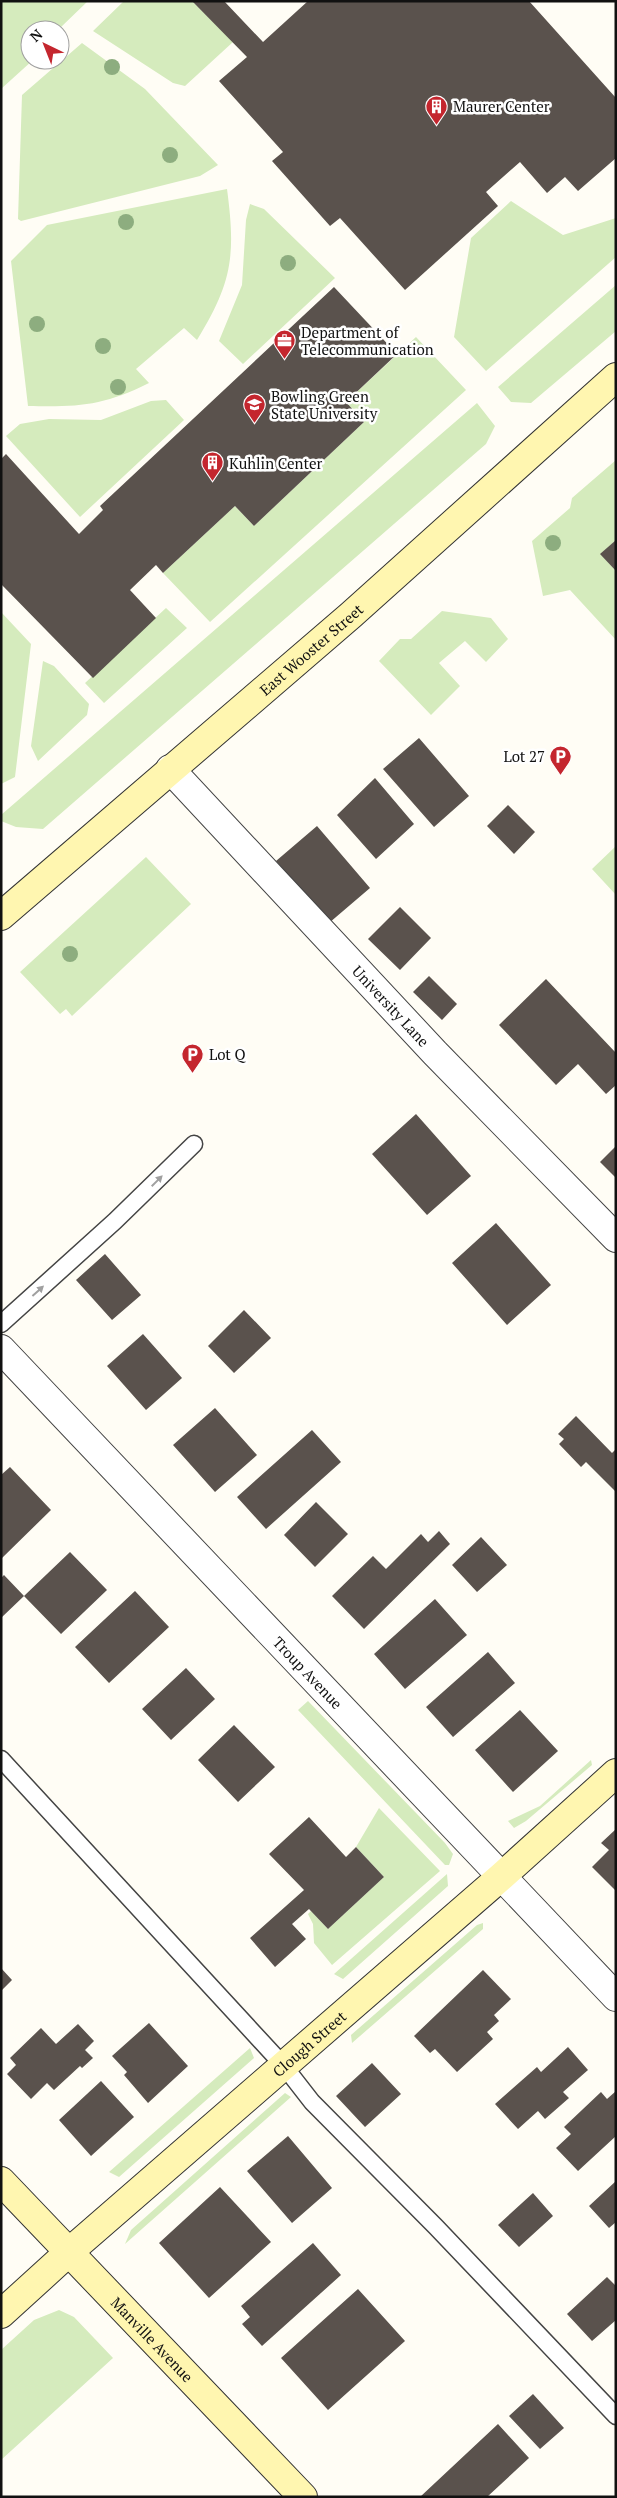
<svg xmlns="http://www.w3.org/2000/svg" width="617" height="2498" viewBox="0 0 617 2498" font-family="'PT Serif',serif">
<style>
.green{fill:#d5ebbd}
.building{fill:#5a524d}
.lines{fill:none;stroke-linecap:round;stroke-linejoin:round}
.lane-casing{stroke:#444;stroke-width:19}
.street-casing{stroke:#444;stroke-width:30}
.secondary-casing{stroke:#333;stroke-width:30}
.lane{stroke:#fff;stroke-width:16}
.street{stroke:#fff;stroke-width:28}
.secondary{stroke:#fff6b0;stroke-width:28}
.tree{fill:#8dad7f}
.oneway{fill:#a0a0a0}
.labels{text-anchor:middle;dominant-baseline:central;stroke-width:5;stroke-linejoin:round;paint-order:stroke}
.poi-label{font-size:15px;fill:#111;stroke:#fff;text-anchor:start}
.street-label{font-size:15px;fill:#111;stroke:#fff}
</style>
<rect width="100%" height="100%" fill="#fffdf5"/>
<path class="green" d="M 1,1 L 88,1 L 60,28 L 65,31 L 60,36 L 60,30 L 30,30 L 30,60 L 33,60 L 1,89 Z
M 124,1 L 192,1 L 233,42 L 185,86 L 173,83 L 93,31 Z
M 82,43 L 145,89 L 218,165 L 200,176 L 21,221 L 18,219 L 22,95 Z
M 227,189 C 236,256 232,283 197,340 L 184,328 L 136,369 L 149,383 C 103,406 79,407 28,406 L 11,261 L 47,225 Z
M 511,201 L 563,235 L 616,218 L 616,257 L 486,371 L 454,337 L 471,238 Z
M 250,204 L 264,209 L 335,278 L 243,364 L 219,341 L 242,285 L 246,220 Z
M 616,285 L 616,331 L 531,403 L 511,402 L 498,387 Z
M 416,337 L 466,390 L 210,622 L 163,573 L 235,506 L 254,526 L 364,422 L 346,402 Z
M 166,400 L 184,420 L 80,517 L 6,436 L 20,424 L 49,419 L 101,420 L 151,401 Z
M 477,403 L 495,426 L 486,444 L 43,829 L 16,827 L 1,821 L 1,815 Z
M 616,460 L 616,540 L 601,554 L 616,571 L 616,640 L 570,590 L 543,596 L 532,541 L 570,508 L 572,498 Z
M 166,608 L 187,628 L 104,703 L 85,683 Z
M 442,611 L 491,618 L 508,639 L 486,662 L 465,641 L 439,663 L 460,686 L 431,715 L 379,661 L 400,639 L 411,639 Z
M 1,612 L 31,644 L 15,777 L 1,784 Z
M 43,661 L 54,666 L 89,704 L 87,715 L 38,761 L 31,746 Z
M 616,846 L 616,895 L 592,869 Z
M 146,857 L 191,904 L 72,1016 L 66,1009 L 60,1014 L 20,972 Z
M 308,1701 L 445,1843 L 453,1854 L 449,1865 L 445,1865 L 298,1710 Z
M 591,1760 L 592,1765 L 526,1821 L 514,1828 L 508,1821 L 540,1806 Z
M 379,1808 L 440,1871 L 332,1965 L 314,1943 L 313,1924 L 308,1914 L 311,1911 L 328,1929 L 384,1877 L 356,1847 Z
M 447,1874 L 448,1886 L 343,1979 L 334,1974 Z
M 483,1923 L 483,1929 L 352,2043 L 351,2035 L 477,1925 Z
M 250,2048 L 254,2058 L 119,2177 L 109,2172 Z
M 285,2093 L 291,2097 L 125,2244 L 131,2230 Z
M 59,2310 L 74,2317 L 113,2358 L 1,2460 L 1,2350 L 34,2320 Z"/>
<path class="building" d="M 192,1 L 224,1 L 263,42 L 308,1 L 529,1 L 616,98 L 616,158 L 578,191 L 565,177 L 547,193 L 520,162 L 486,192 L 498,206 L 405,290 L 340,218 L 330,226 L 272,161 L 283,152 L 219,81 L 247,57 Z
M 334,287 L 397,354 L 346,402 L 364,422 L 254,526 L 235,506 L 163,573 L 156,565 L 130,590 L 156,618 L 93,678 L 1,584 L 1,459 L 6,454 L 79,534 L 103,510 L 100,506 Z
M 616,540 L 616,571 L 600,554 Z
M 419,738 L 469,796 L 434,827 L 383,769 Z
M 375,778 L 414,824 L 376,859 L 337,815 Z
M 508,805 L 535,832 L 514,854 L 487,826 Z
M 317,826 L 370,888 L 329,923 L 276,861 Z
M 400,907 L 431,938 L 400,970 L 368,939 Z
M 429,976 L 457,1004 L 442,1020 L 413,992 Z
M 546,979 L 616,1053 L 616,1085 L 606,1094 L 578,1064 L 556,1085 L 499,1025 Z
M 416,1114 L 471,1176 L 427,1215 L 372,1154 Z
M 616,1146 L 616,1178 L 600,1162 Z
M 496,1223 L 551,1285 L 507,1325 L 452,1263 Z
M 105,1254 L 141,1295 L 112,1320 L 76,1280 Z
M 244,1310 L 271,1338 L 234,1373 L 208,1346 Z
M 143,1334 L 182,1378 L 146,1410 L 107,1366 Z
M 215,1408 L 257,1455 L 215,1492 L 173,1445 Z
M 576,1416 L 612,1453 L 616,1449 L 616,1492 L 586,1462 L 581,1467 L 559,1444 L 564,1439 L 558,1434 Z
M 312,1430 L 341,1462 L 266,1529 L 237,1497 Z
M 10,1467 L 51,1510 L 1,1559 L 1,1475 Z
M 316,1502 L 348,1534 L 315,1567 L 284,1535 Z
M 439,1531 L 450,1544 L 364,1629 L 332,1596 L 373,1556 L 386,1569 L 421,1534 L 428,1542 Z
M 481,1537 L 507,1565 L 477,1592 L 452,1565 Z
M 70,1552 L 107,1590 L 61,1634 L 24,1596 Z
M 4,1575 L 24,1596 L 1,1618 L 1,1578 Z
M 135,1591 L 169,1627 L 109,1683 L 75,1647 Z
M 435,1599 L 467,1635 L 405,1689 L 374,1654 Z
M 488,1652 L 515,1683 L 453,1737 L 426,1707 Z
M 186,1668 L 215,1699 L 171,1740 L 142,1709 Z
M 520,1710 L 558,1751 L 513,1792 L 475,1750 Z
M 234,1725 L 275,1767 L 238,1802 L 198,1760 Z
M 309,1817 L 346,1857 L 356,1847 L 384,1877 L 328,1929 L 309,1909 L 292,1924 L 306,1939 L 275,1967 L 250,1938 L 304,1890 L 269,1854 Z
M 616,1829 L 616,1891 L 592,1867 L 609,1850 L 601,1843 Z
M 1,1968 L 12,1980 L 1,1991 Z
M 483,1970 L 511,1999 L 494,2015 L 499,2021 L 487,2032 L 493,2039 L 457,2072 L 435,2049 L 430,2053 L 414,2036 Z
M 149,2023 L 188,2066 L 148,2103 L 124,2075 L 127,2072 L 112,2056 Z
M 78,2024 L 94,2041 L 85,2050 L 93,2058 L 82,2068 L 80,2066 L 54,2090 L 47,2083 L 31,2099 L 7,2074 L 16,2065 L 10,2058 L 41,2028 L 56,2044 Z
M 568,2047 L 588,2070 L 563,2092 L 569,2098 L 545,2119 L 538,2111 L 518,2129 L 495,2104 L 537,2067 L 541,2072 Z
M 372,2063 L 401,2094 L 365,2127 L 336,2096 Z
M 101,2081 L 134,2117 L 91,2156 L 59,2120 Z
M 616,2091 L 616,2136 L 578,2171 L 556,2148 L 571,2134 L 564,2127 L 601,2092 L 607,2099 Z
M 288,2136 L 332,2188 L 292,2223 L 247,2171 Z
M 616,2181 L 616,2222 L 609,2228 L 589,2206 Z
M 220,2187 L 271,2242 L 209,2298 L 159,2243 Z
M 533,2193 L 553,2216 L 519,2247 L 498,2225 Z
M 313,2243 L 341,2275 L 262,2346 L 242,2324 L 250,2317 L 241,2306 Z
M 607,2277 L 616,2286 L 616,2320 L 592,2341 L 567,2314 Z
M 358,2289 L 405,2341 L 328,2410 L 281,2358 Z
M 533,2394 L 564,2428 L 540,2449 L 509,2416 Z
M 498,2424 L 529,2458 L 487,2497 L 420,2497 Z"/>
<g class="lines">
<defs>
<path id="lane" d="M 1,1324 L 115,1221 L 194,1144
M 1,1759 L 284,2066 L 312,2102 L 436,2227 L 616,2416"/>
<g id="street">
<path id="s1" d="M 170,769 L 435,1053 L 616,1238"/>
<path id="s2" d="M 1,1349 L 616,1997"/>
</g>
<g id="secondary">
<path id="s3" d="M 1,916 L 351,615 L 616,377"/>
<path id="s4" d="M 1,2181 L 303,2497"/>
<path id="s5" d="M 1,2314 L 69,2252 L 502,1876 L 616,1773"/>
</g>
</defs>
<use href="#lane" class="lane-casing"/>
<use href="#street" class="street-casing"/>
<use href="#secondary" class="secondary-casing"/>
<use href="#lane" class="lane"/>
<use href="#street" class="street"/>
<use href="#secondary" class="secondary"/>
</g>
<g class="tree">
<circle cx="112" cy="67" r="8"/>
<circle cx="170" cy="155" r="8"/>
<circle cx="126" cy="222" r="8"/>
<circle cx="288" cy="263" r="8"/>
<circle cx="37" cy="324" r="8"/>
<circle cx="103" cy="346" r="8"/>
<circle cx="118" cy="387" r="8"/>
<circle cx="553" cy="543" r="8"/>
<circle cx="70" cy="954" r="8"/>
</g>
<defs><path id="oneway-solid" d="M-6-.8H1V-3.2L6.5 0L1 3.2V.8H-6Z" transform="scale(1.25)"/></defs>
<g class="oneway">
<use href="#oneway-solid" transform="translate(157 1181) rotate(-45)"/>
<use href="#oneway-solid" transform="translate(38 1291) rotate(-42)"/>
</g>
<defs>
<symbol id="building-pin" viewBox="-11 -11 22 30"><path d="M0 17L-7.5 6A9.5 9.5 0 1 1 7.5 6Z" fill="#c4262e" stroke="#fff"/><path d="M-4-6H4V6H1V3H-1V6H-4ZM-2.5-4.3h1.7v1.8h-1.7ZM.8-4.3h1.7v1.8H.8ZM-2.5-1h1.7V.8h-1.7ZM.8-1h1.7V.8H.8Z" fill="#fff"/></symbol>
<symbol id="office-pin" viewBox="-11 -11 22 30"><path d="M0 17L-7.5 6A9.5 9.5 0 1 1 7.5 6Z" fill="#c4262e" stroke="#fff"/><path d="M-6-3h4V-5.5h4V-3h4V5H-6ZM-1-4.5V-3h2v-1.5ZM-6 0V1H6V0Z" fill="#fff"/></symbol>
<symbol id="university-pin" viewBox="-11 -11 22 30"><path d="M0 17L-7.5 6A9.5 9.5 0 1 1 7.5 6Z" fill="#c4262e" stroke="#fff"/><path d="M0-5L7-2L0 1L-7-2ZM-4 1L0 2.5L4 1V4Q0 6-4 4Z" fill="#fff"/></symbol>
<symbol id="parking-pin" viewBox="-11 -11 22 30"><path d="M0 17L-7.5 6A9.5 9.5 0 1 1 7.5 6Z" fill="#c4262e" stroke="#fff"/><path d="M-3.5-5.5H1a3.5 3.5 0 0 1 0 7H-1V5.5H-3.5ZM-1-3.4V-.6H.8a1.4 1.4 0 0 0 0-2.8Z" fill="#fff"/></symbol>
</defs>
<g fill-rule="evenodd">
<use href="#building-pin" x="424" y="94" width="25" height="34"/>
<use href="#office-pin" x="272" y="328" width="25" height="34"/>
<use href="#university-pin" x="242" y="392" width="25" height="34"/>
<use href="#building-pin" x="200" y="450" width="25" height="34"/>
<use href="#parking-pin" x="548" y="744" width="25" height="34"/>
<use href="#parking-pin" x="180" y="1042" width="25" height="34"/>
</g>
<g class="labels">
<g class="poi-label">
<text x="453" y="106">Maurer Center</text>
<text x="301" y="332">Department of<tspan x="301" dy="17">Telecommunication</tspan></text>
<text x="271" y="396">Bowling Green<tspan x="271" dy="17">State University</tspan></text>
<text x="229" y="463">Kuhlin Center</text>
<text x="545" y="756" text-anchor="end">Lot 27</text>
<text x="209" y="1054">Lot Q</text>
</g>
<g class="street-label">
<text stroke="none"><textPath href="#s3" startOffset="409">East Wooster Street</textPath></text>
<text stroke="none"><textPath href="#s1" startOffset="324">University Lane</textPath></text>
<text stroke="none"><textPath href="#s2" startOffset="446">Troup Avenue</textPath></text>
<text stroke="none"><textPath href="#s5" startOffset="410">Clough Street</textPath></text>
<text stroke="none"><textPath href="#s4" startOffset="219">Manville Avenue</textPath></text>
</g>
</g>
<rect width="617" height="2498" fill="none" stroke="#111111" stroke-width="5"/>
<g transform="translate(45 45) rotate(317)"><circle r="24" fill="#ffffff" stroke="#a0a0a0"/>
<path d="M0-4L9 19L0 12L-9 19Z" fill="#c4262e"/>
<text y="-8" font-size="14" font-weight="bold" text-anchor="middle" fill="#111111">N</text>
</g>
</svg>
